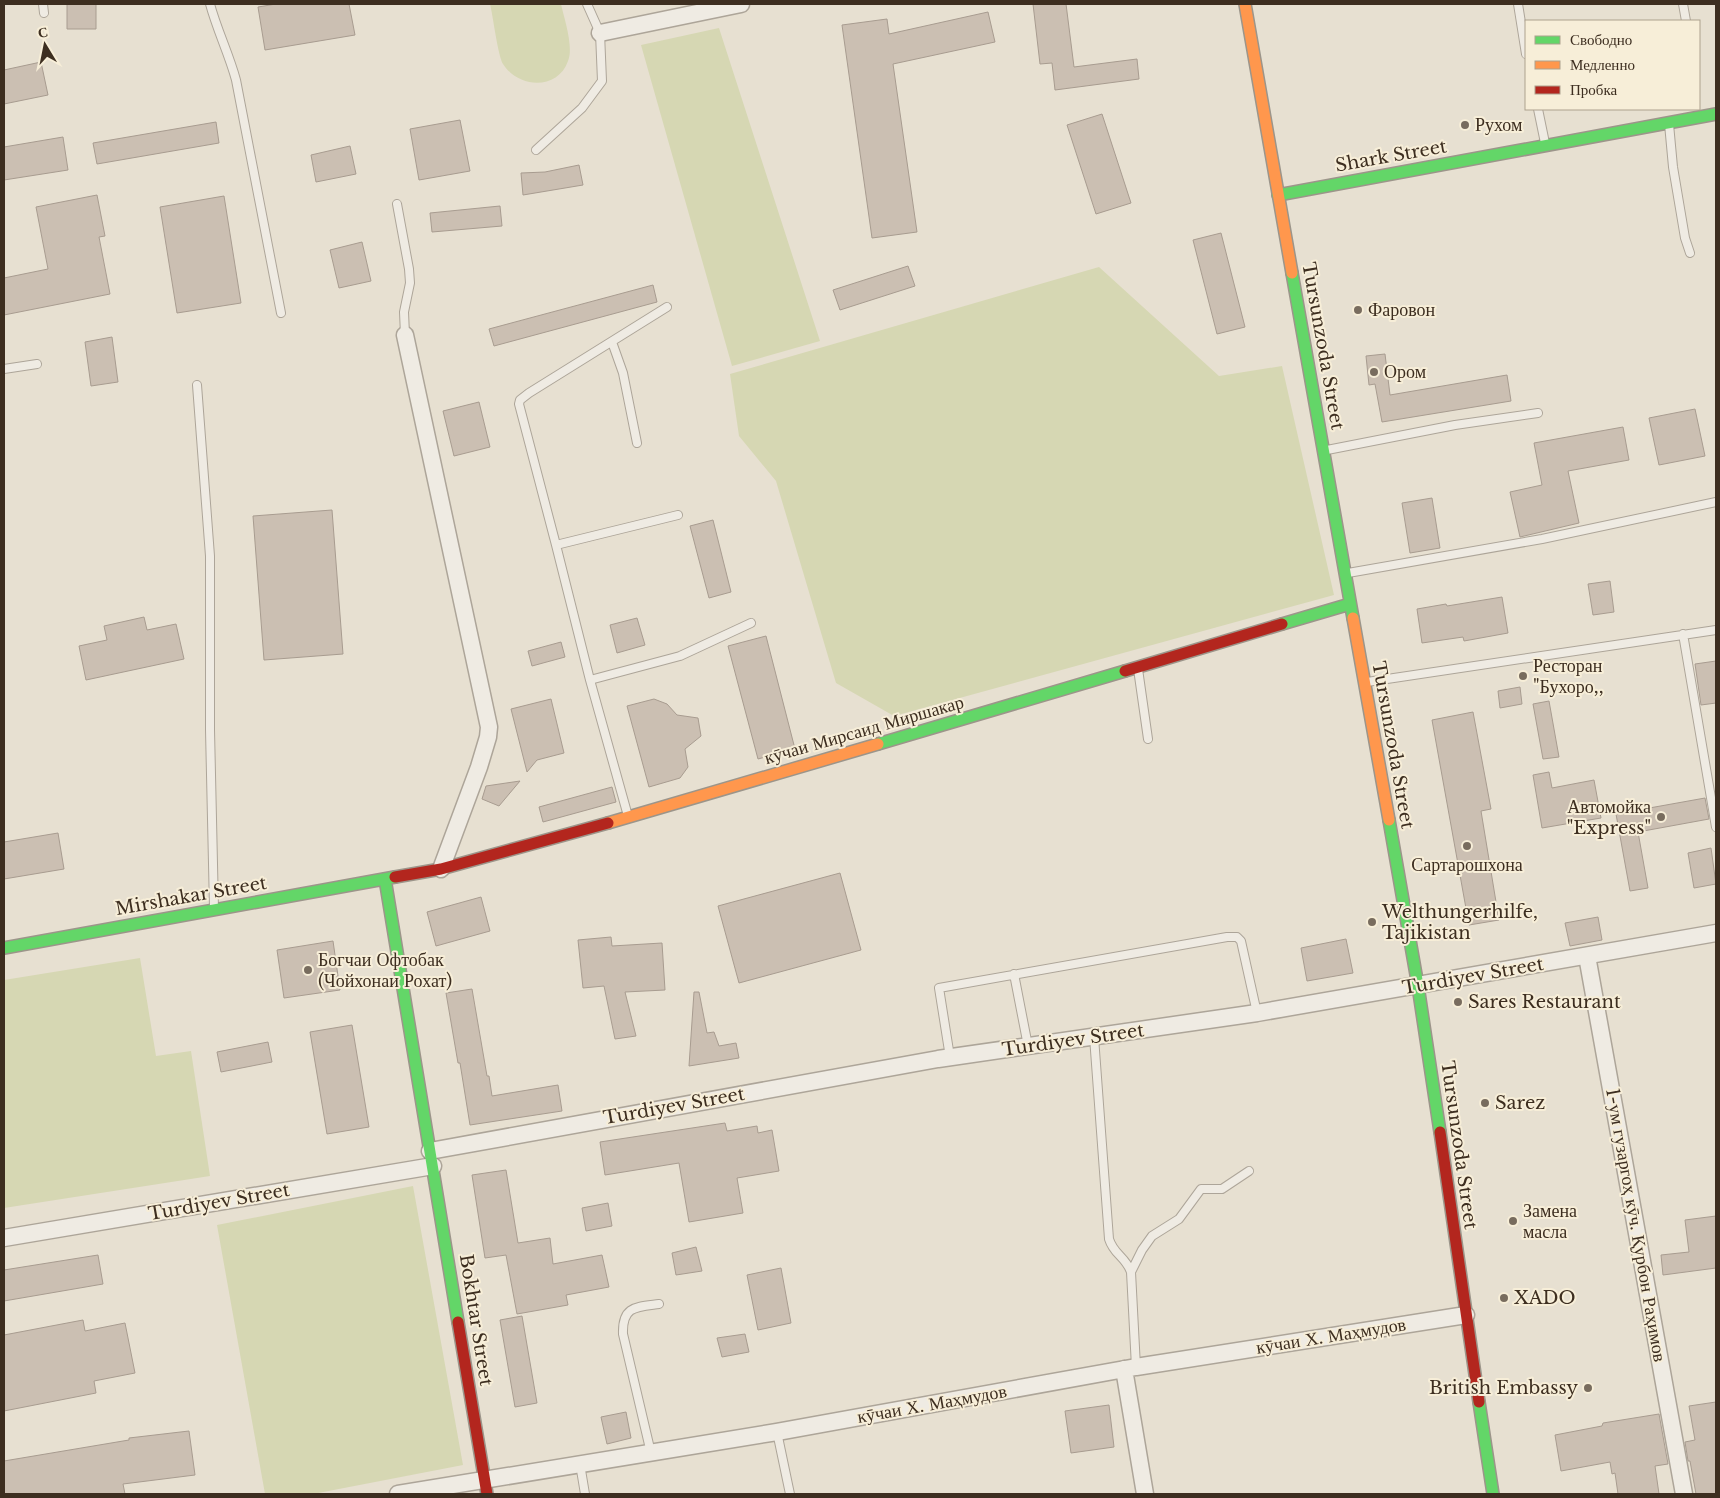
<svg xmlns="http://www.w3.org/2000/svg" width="1720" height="1498" viewBox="0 0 1720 1498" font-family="'Libre Baskerville',serif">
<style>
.green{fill:#d6d7b3}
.building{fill:#cbbfb2;stroke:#a89c90}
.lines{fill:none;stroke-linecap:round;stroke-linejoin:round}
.lane-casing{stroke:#ada599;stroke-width:10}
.street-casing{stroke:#ada599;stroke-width:19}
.fast-casing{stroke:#9c958a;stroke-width:14}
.slow-casing{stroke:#9c958a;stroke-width:14}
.jam-casing{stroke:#9c958a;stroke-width:14}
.lane{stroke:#efebe3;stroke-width:8}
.street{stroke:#efebe3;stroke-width:16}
.fast{stroke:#63d668;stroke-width:11}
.slow{stroke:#ff974d;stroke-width:11}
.jam{stroke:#b3261e;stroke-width:11}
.poi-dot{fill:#786c5e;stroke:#f7eed8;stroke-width:2}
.labels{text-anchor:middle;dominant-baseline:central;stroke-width:4;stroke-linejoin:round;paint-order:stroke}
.poi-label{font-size:18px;fill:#3d2e20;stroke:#f7eed8;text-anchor:start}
.street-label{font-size:18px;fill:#3d2e20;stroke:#f7eed8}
</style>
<rect width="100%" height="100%" fill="#e7e0d1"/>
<path class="green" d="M 490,4 L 561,4 C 564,18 574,47 568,61 C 558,90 519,89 503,64 C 498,56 493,16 490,4 Z
M 719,28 L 820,341 L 732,366 L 641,45 Z
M 1099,267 L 1219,376 L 1282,366 L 1334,595 L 894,716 L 836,683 L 776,481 L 739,436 L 730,374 Z
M 140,958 L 156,1056 L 191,1051 L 210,1176 L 4,1208 L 4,980 Z
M 413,1186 L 463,1465 L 313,1494 L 265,1494 L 217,1225 Z"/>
<path class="building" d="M 67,4 L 96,4 L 96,29 L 67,29 Z
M 276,4 L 349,4 L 355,35 L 265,50 L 258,7 Z
M 1033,4 L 1066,4 L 1074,67 L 1137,59 L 1139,79 L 1055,90 L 1052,63 L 1040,64 Z
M 988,12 L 995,42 L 893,64 L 917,232 L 872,238 L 842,25 L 887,19 L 889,34 Z
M 41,62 L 48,95 L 4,104 L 4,70 Z
M 1102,114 L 1131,203 L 1096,214 L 1067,125 Z
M 460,120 L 470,171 L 419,180 L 410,129 Z
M 216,122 L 219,143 L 97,164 L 93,143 Z
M 63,137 L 68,170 L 4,180 L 4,147 Z
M 350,146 L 356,174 L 316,182 L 311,155 Z
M 579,165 L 583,185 L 523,195 L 521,173 L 545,172 Z
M 97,195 L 105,236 L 99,237 L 110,294 L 4,315 L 4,278 L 48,269 L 36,207 Z
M 224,196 L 241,303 L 177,313 L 160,207 Z
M 500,206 L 502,226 L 432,232 L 430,213 Z
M 1221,233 L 1245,327 L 1217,334 L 1193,240 Z
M 362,242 L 371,281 L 339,288 L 330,250 Z
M 908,266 L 915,286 L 840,310 L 833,290 Z
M 653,285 L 657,302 L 494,346 L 489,329 Z
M 112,337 L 118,382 L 91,386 L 85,342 Z
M 1385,354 L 1390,395 L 1507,375 L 1511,401 L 1382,422 L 1375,384 L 1369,385 L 1366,356 Z
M 479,402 L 490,447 L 454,456 L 443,411 Z
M 1695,409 L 1705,456 L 1659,465 L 1649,418 Z
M 1623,427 L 1629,460 L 1568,471 L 1579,523 L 1520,537 L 1510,492 L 1542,485 L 1534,443 Z
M 1432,498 L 1440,548 L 1410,553 L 1402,503 Z
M 332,510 L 343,654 L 264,660 L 253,516 Z
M 713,520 L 731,592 L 709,598 L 690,526 Z
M 1610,581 L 1614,612 L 1593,615 L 1588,584 Z
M 1502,597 L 1508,633 L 1464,641 L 1463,637 L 1422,643 L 1417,609 L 1446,604 L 1447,606 Z
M 144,617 L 147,630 L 176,624 L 184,659 L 86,680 L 79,646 L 107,640 L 104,626 Z
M 637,618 L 645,645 L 617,653 L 610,625 Z
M 766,636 L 795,749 L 758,759 L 728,646 Z
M 561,642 L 565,657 L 532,666 L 528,651 Z
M 1716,661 L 1716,703 L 1701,705 L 1695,664 Z
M 1520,687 L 1522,704 L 1500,708 L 1498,691 Z
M 551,699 L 564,753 L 537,760 L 527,772 L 511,709 Z
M 654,699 L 667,704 L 677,715 L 698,718 L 701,736 L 685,749 L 688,767 L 680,778 L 649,787 L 627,706 Z
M 1549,701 L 1559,757 L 1543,759 L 1533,704 Z
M 1473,712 L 1491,809 L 1481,811 L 1499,920 L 1469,925 L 1432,720 Z
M 1549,772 L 1552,788 L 1594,780 L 1601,818 L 1542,828 L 1533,775 Z
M 520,781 L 499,806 L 482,799 L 486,786 Z
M 612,787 L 616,802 L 543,822 L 539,807 Z
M 1705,798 L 1709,819 L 1638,832 L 1648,888 L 1630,891 L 1616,814 Z
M 58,833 L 64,869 L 4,879 L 4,842 Z
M 1711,848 L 1716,884 L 1694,888 L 1688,853 Z
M 840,873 L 861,950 L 739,983 L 718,906 Z
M 481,897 L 490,931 L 436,946 L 427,912 Z
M 1598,917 L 1602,940 L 1570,946 L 1565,923 Z
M 611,937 L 612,946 L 662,943 L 665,990 L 625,992 L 636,1036 L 615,1039 L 604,986 L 583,988 L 578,940 Z
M 1346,939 L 1353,973 L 1307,981 L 1301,948 Z
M 333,941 L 340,990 L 284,998 L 277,950 Z
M 472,989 L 487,1076 L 489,1076 L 492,1096 L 558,1085 L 562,1111 L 470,1125 L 460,1063 L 458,1063 L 446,993 Z
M 694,992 L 699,992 L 707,1033 L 714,1032 L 719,1046 L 736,1043 L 739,1058 L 689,1066 Z
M 352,1025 L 369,1127 L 327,1134 L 310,1032 Z
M 268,1042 L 272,1062 L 221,1072 L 217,1052 Z
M 725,1123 L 727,1131 L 757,1126 L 758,1133 L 772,1130 L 779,1171 L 737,1178 L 743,1213 L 689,1222 L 679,1163 L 605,1175 L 600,1142 Z
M 506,1170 L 518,1243 L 550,1238 L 553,1264 L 602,1255 L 609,1287 L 566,1295 L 568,1305 L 517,1314 L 506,1255 L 485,1258 L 472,1175 Z
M 608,1203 L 612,1226 L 586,1231 L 582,1208 Z
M 1716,1216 L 1716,1268 L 1663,1275 L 1661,1255 L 1689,1252 L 1685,1220 Z
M 696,1247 L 702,1271 L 676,1275 L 672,1253 Z
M 98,1255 L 103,1284 L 4,1301 L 4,1270 Z
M 781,1268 L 791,1323 L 758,1330 L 747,1275 Z
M 522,1316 L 537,1403 L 515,1407 L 500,1320 Z
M 83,1320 L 85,1331 L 125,1323 L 135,1373 L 94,1381 L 96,1393 L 4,1411 L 4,1335 Z
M 745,1334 L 749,1352 L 722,1357 L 717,1338 Z
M 1716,1402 L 1716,1494 L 1696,1494 L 1690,1461 L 1688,1461 L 1685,1442 L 1695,1440 L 1689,1406 Z
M 1109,1405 L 1114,1447 L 1071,1453 L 1065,1411 Z
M 626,1412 L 631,1438 L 607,1444 L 601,1417 Z
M 1659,1414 L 1668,1464 L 1655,1466 L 1659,1494 L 1618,1494 L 1615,1473 L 1612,1474 L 1610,1462 L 1561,1471 L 1555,1435 L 1602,1426 L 1603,1423 Z
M 189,1431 L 195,1475 L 123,1484 L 125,1494 L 4,1494 L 4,1461 L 129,1440 L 129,1438 Z"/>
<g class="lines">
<defs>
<path id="lane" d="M 43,4 L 44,13
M 210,4 C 217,30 229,54 236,80 L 281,313
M 1518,4 L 1526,54
M 1683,4 L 1686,21
M 1538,109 L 1545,143
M 1669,124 L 1673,167 L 1685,238 L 1690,253
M 536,150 L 582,108 L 602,81 L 600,33 L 587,4
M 397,204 L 409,269 L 410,283 L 404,312 L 405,335
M 612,342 L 623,373 L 637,443
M 4,369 L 37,364
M 197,385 L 210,556 L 210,730 L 214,908
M 1327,450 L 1455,425 L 1538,413
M 556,545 L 678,515
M 1348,573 L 1542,539 L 1716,502
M 1683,634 L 1716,827
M 1138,669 L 1148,739
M 590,680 L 680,656 L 751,623
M 1367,682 L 1716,630
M 628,816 L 590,680 L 556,545 L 519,404 L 520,400 L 529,393 L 667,307
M 1014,974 L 1028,1046
M 1094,1037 L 1109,1239 C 1114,1255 1125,1256 1131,1272 L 1136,1367
M 950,1057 L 939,988 L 1227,937 L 1237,937 L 1241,941 L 1257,1013
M 1131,1272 L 1142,1250 L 1152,1236 L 1179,1219 L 1201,1189 L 1222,1189 L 1249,1171
M 777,1432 L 790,1494
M 651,1453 L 623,1334 C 622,1306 636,1307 659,1304
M 580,1464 L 585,1494"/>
<path id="street" d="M 600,33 L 741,4
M 405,335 L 489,727 L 488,737 L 479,767 L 441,869
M 1587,956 L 1684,1494
M 430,1151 L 938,1059 L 1257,1013 L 1716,933
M 4,1238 L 433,1166
M 1124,1369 L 1145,1494
M 398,1494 L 777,1432 L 1136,1367 L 1466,1315"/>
<path id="fast" d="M 1278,195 L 1716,114
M 1292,273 L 1353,618
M 1282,624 L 1350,604
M 878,744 L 1125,671
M 1389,820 L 1418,986 L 1440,1132
M 385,879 L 458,1322
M 4,948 L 395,877
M 1479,1402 L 1493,1494"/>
<path id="slow" d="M 1245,4 L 1292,273
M 1353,618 L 1389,820
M 608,823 L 878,744"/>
<path id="jam" d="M 1125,671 L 1282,624
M 395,877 L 441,869 L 608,823
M 1440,1132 L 1479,1402
M 458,1322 L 487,1494"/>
</defs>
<use href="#lane" class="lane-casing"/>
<use href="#street" class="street-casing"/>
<use href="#fast" class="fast-casing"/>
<use href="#slow" class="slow-casing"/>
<use href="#jam" class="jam-casing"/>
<use href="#lane" class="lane"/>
<use href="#street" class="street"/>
<use href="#fast" class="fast"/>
<use href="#slow" class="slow"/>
<use href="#jam" class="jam"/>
</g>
<g class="poi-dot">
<circle cx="1465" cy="125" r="5"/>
<circle cx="1358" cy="310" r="5"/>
<circle cx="1374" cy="372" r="5"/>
<circle cx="1523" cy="676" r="5"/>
<circle cx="1661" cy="817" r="5"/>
<circle cx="1467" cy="846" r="5"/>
<circle cx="1372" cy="922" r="5"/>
<circle cx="308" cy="970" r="5"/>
<circle cx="1458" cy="1002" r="5"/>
<circle cx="1485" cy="1103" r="5"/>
<circle cx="1513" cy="1221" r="5"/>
<circle cx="1504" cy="1298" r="5"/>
<circle cx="1588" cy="1388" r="5"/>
</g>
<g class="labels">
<g class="poi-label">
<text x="1475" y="125">Рухом</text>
<text x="1368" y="310">Фаровон</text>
<text x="1384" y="372">Ором</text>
<text x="1533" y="666">Ресторан<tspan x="1533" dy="21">"Бухоро,,</tspan></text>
<text x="1651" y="807" text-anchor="end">Автомойка<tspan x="1651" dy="21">"Express"</tspan></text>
<text x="1467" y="865" text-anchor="middle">Сартарошхона</text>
<text x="1382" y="912">Welthungerhilfe,<tspan x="1382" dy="21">Tajikistan</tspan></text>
<text x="318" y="960">Богчаи Офтобак<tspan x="318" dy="21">(Чойхонаи Рохат)</tspan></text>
<text x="1468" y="1002">Sares Restaurant</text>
<text x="1495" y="1103">Sarez</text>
<text x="1523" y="1211">Замена<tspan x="1523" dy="21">масла</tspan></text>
<text x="1514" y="1298">XADO</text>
<text x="1578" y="1388" text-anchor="end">British Embassy</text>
</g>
<g class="street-label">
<text transform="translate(1391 156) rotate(-10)">Shark Street</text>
<text transform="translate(1323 346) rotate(80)">Tursunzoda Street</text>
<text transform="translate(864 730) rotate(-16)">кӯчаи Мирсаид Миршакар</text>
<text transform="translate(1393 745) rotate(80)">Tursunzoda Street</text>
<text transform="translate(191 896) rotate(-10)">Mirshakar Street</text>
<text transform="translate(1473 976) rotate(-10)">Turdiyev Street</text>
<text transform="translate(1073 1040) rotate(-8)">Turdiyev Street</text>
<text transform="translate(674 1106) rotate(-10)">Turdiyev Street</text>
<text transform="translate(1459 1145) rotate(82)">Tursunzoda Street</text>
<text transform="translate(219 1202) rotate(-10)">Turdiyev Street</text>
<text transform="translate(1636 1225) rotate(80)">1-ум гузаргоҳ кӯч. Қурбон Раҳимов</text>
<text transform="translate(476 1320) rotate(81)">Bokhtar Street</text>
<text transform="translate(1331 1336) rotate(-9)">кӯчаи Х. Маҳмудов</text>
<text transform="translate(932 1404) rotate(-10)">кӯчаи Х. Маҳмудов</text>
</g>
</g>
<rect width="1720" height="1498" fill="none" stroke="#3d2e20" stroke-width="10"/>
<rect x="1525" y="20" width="175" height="90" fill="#f7eed8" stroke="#ada18e"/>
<rect x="1535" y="36" width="25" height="8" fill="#63d668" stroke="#ada18e"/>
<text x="1570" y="45" font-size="15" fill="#3d2e20">Свободно</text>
<rect x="1535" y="61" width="25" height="8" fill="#ff974d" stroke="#ada18e"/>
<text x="1570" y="70" font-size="15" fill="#3d2e20">Медленно</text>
<rect x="1535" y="86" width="25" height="8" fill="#b3261e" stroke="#ada18e"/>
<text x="1570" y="95" font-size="15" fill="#3d2e20">Пробка</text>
<g transform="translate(45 45) rotate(350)" stroke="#f7eed8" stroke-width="4" paint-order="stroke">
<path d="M0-4L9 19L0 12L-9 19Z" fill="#3d2e20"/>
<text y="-8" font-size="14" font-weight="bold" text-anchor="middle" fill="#3d2e20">С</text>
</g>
</svg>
